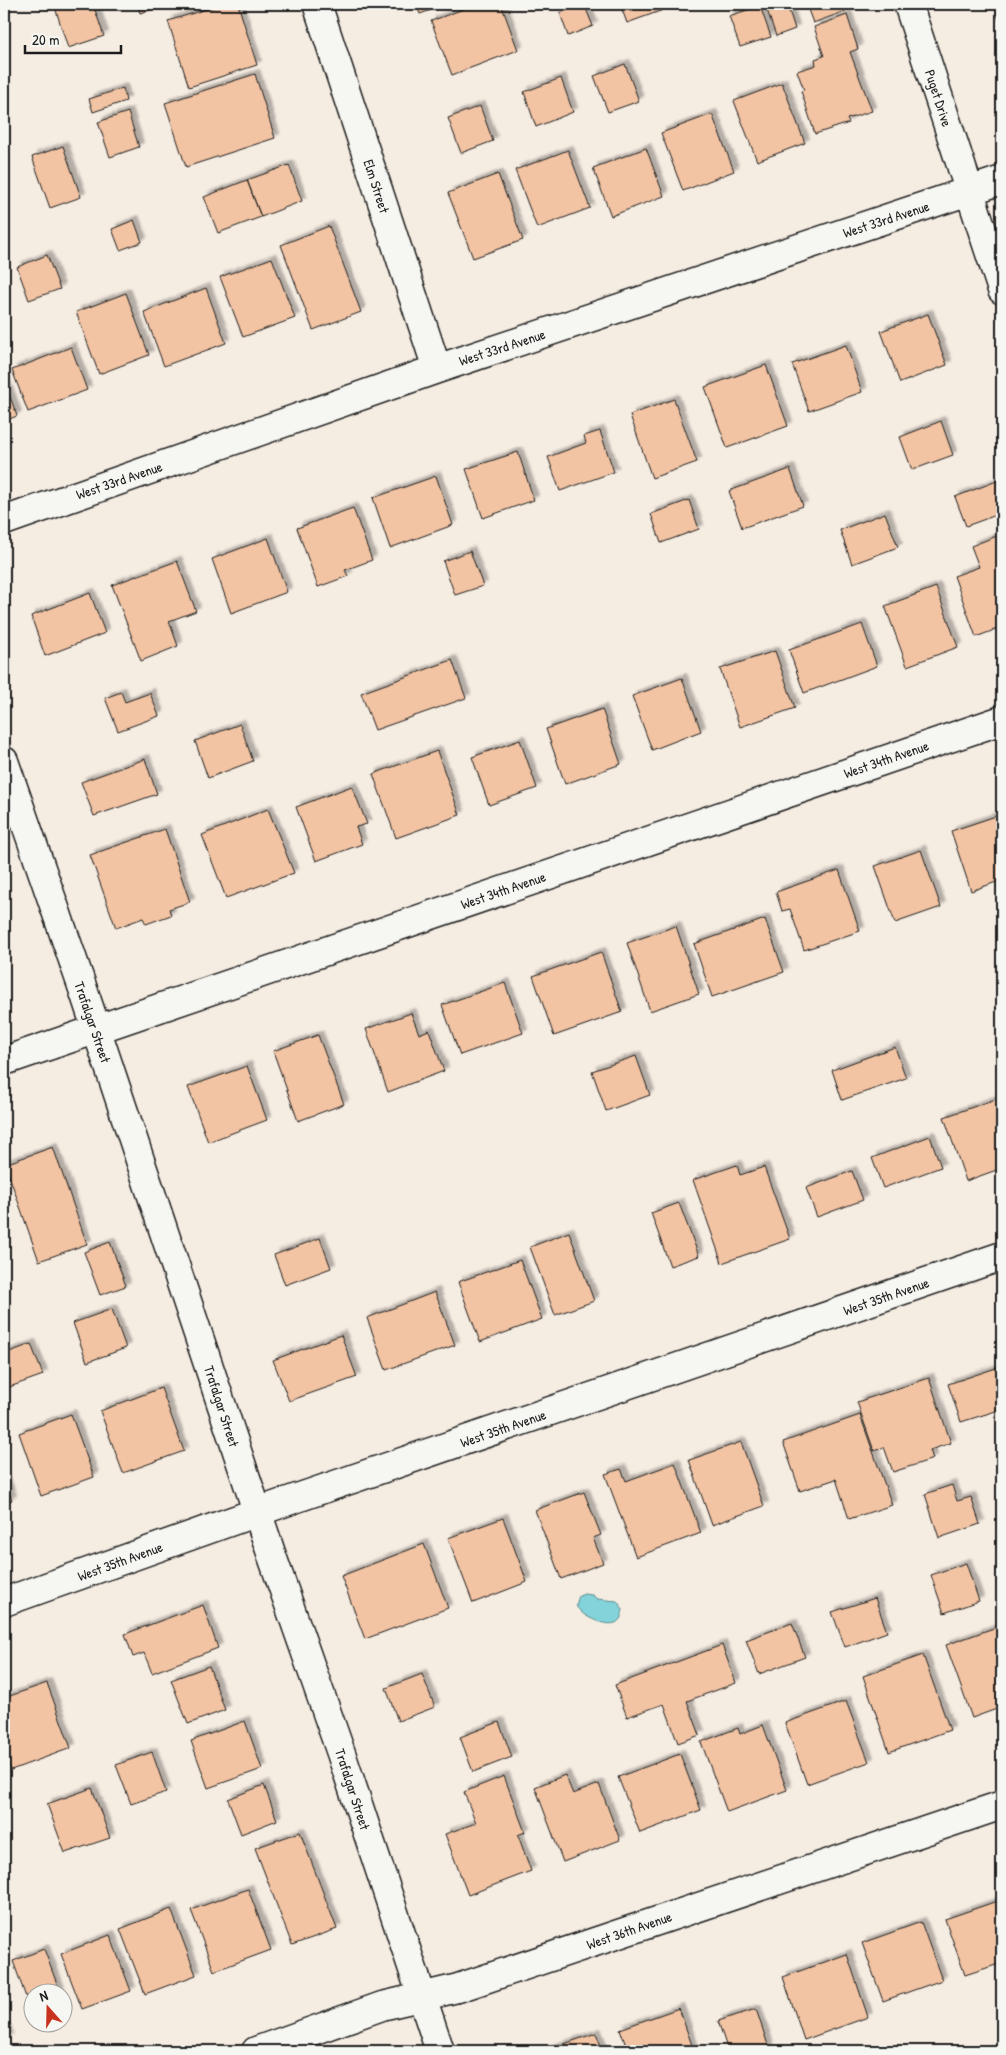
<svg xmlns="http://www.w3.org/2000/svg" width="1006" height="2055" viewBox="0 0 1006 2055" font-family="'Patrick Hand',sans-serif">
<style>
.water{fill:#83d4da;stroke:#5a8a8e}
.building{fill:#f3c4a3;stroke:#1c1c1c;filter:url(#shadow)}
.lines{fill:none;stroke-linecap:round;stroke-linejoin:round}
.minor-casing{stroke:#1c1c1c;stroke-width:31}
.minor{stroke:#f6f6f2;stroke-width:28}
.labels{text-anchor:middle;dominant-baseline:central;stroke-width:4;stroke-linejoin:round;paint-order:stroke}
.street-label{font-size:14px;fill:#1c1c1c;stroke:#f6f6f2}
</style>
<defs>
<filter id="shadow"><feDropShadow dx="4.5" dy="-4.5" stdDeviation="1" flood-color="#0004"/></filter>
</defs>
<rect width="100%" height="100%" fill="#f5ece2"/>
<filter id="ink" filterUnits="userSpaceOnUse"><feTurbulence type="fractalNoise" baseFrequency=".02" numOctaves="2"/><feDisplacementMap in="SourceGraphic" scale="10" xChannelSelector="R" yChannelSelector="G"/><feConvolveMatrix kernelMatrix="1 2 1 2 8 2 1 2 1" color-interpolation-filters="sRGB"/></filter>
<g filter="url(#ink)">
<path class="water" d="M 584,1594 L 592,1595 L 597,1599 L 617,1601 L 623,1609 C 622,1615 621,1621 615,1623 C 604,1627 579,1615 576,1605 L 579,1596 Z"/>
<path class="building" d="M 54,4 L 93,4 L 104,36 L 68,48 Z
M 137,4 L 169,4 L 140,13 Z
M 223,4 L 238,4 L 257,65 L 189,87 L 168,21 Z
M 416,4 L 448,4 L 420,14 Z
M 477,4 L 501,4 L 518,50 L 452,75 L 431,21 Z
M 584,4 L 593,26 L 568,36 L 560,13 Z
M 620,4 L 660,4 L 663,10 L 627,23 Z
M 765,4 L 787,4 L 795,29 L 776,36 Z
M 806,4 L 843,4 L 846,11 L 813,23 Z
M 760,6 L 771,37 L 740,47 L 729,16 Z
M 1002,12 L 1002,29 L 997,14 Z
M 847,15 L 858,49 L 850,52 L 872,111 L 847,119 L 849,123 L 815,134 L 801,91 L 804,90 L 797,71 L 816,65 L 815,59 L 824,56 L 814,27 Z
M 625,64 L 639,101 L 608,112 L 594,76 Z
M 255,74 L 275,138 L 186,167 L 165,103 Z
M 561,78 L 573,112 L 536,127 L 524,92 Z
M 782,83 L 805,143 L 757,161 L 734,101 Z
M 123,88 L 126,101 L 93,112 L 89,99 Z
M 480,106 L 493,141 L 461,153 L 448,118 Z
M 128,112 L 139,147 L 110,157 L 98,122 Z
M 712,114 L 734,171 L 683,191 L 661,133 Z
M 63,146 L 81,197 L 50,208 L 32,157 Z
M 646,148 L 664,196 L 611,216 L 593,168 Z
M 568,150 L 590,208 L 537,228 L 515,170 Z
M 289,165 L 302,201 L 261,217 L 247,180 Z
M 498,174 L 523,240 L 473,258 L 448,193 Z
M 247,180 L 261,217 L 218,233 L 204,197 Z
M 134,220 L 142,242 L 120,250 L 112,229 Z
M 329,226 L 361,312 L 313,330 L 281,245 Z
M 47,255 L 60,289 L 29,300 L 17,267 Z
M 272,258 L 295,318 L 243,337 L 220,277 Z
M 206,288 L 226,343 L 164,366 L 144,312 Z
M 126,293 L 149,355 L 99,374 L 76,312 Z
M 928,314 L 947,365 L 900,383 L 881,331 Z
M 846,345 L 862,392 L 809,411 L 792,364 Z
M 71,347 L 87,390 L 28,412 L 12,370 Z
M 766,365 L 788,426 L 727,448 L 705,387 Z
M 4,380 L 17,416 L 4,421 Z
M 674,399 L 697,462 L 652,478 L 630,415 Z
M 941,421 L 953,455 L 912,470 L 900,437 Z
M 600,431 L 614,472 L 560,491 L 548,457 L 586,443 L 584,436 Z
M 518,452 L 534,500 L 483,518 L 466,469 Z
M 790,469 L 803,506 L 742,528 L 729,491 Z
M 436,476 L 453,525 L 390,548 L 373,498 Z
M 1002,479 L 1002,513 L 966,526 L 955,497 Z
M 689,500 L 699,529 L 661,543 L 651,514 Z
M 353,508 L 372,560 L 345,570 L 348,576 L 318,587 L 297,528 Z
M 885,513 L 898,547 L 852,564 L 840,530 Z
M 1002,534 L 1002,627 L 976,637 L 954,576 L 979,567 L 971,546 Z
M 268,538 L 287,592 L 231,613 L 212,559 Z
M 470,551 L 483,586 L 455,595 L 443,561 Z
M 177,561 L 196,611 L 169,621 L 178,646 L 141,661 L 112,585 Z
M 936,587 L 958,647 L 907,666 L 885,606 Z
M 90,593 L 105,633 L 45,656 L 31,616 Z
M 862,624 L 877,666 L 804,693 L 789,650 Z
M 775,651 L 795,708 L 740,727 L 720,669 Z
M 452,660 L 466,698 L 375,730 L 361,693 Z
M 682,678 L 701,731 L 652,750 L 632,696 Z
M 121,692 L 125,702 L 150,693 L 159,716 L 118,731 L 105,698 Z
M 602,709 L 621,764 L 565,784 L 546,729 Z
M 240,724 L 253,761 L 208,778 L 195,741 Z
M 520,740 L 537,788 L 489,805 L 472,757 Z
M 437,751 L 460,815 L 396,838 L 373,774 Z
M 145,759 L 157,794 L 94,816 L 81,782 Z
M 352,786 L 367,824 L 356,827 L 362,844 L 316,861 L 296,807 Z
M 268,809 L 294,873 L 226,898 L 202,835 Z
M 1002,814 L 1002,880 L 971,891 L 951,831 Z
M 165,829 L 190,902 L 169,909 L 171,915 L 146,924 L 143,918 L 116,928 L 90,855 Z
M 921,850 L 941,907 L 895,923 L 875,866 Z
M 839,870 L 860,931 L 804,950 L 790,909 L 782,911 L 776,892 Z
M 765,919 L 784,972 L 712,997 L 694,944 Z
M 676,926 L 699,994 L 650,1011 L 627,943 Z
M 601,952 L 622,1012 L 554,1036 L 533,976 Z
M 505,983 L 523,1033 L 460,1055 L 442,1005 Z
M 411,1013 L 419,1034 L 429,1030 L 444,1071 L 388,1092 L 366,1029 Z
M 318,1035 L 344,1104 L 298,1121 L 273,1051 Z
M 895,1047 L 906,1078 L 842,1100 L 832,1070 Z
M 636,1056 L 650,1095 L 606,1111 L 592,1071 Z
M 247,1066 L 267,1120 L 208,1142 L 188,1087 Z
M 1002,1097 L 1002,1168 L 966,1181 L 944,1117 Z
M 930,1136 L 941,1167 L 883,1188 L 872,1158 Z
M 53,1147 L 87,1244 L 39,1261 L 5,1164 Z
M 737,1165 L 740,1175 L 764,1167 L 790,1239 L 722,1263 L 693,1180 Z
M 852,1171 L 863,1200 L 817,1217 L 806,1188 Z
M 679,1203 L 699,1256 L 670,1266 L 651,1213 Z
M 569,1232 L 594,1301 L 555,1315 L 530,1247 Z
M 320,1238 L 331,1268 L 285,1285 L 274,1255 Z
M 110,1242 L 126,1286 L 100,1295 L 84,1252 Z
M 520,1260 L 542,1319 L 480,1342 L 458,1282 Z
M 435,1292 L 455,1345 L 386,1370 L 367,1318 Z
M 112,1309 L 126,1348 L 87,1362 L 73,1323 Z
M 341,1335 L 357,1377 L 289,1401 L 273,1360 Z
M 31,1344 L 43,1375 L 4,1389 L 4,1354 Z
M 1002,1366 L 1002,1409 L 961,1422 L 948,1384 Z
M 929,1378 L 951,1443 L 930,1450 L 933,1459 L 893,1472 L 884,1447 L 874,1451 L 857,1402 Z
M 161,1388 L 184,1451 L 123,1473 L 100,1411 Z
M 71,1414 L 94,1477 L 41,1496 L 19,1433 Z
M 860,1415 L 892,1505 L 849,1519 L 836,1479 L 800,1491 L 783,1442 Z
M 741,1442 L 764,1506 L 712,1525 L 689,1460 Z
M 675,1463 L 701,1533 L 636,1557 L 605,1474 L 621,1469 L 626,1481 Z
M 4,1478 L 12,1500 L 4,1503 Z
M 952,1485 L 957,1501 L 971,1497 L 980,1524 L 939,1538 L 925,1494 Z
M 584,1492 L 601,1535 L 593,1538 L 603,1563 L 561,1579 L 535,1510 Z
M 503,1518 L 527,1582 L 473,1603 L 448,1538 Z
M 424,1544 L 448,1608 L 365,1639 L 341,1576 Z
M 966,1563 L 979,1601 L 944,1613 L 931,1575 Z
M 875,1598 L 887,1632 L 845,1647 L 832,1612 Z
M 203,1605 L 218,1648 L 152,1673 L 144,1653 L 133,1657 L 125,1634 Z
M 792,1623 L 805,1657 L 759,1674 L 746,1640 Z
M 1002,1625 L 1002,1707 L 972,1718 L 946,1645 Z
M 722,1645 L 736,1683 L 687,1701 L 700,1735 L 678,1743 L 664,1704 L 627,1717 L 615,1685 Z
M 923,1655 L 950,1730 L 889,1752 L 863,1676 Z
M 209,1666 L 225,1710 L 188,1724 L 171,1680 Z
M 422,1674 L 435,1707 L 398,1721 L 386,1688 Z
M 47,1683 L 71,1748 L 11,1770 L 4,1751 L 4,1698 Z
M 846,1701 L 869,1762 L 807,1784 L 785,1723 Z
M 245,1721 L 262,1769 L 208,1788 L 191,1741 Z
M 499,1722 L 512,1757 L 473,1772 L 460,1737 Z
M 763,1725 L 787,1790 L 727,1812 L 701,1742 L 738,1728 L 740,1734 Z
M 152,1752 L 166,1792 L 131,1804 L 116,1765 Z
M 680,1754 L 701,1810 L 640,1833 L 618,1777 Z
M 565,1775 L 573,1794 L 599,1784 L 620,1840 L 563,1862 L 535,1787 Z
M 504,1776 L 525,1832 L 518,1835 L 531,1871 L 468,1895 L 445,1834 L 476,1823 L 464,1792 Z
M 264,1785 L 277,1820 L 241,1834 L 228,1799 Z
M 92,1788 L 110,1838 L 65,1853 L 47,1804 Z
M 300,1832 L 337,1929 L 292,1945 L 255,1848 Z
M 248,1889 L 271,1950 L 214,1971 L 191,1910 Z
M 1000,1900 L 1002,1906 L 1002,1963 L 965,1975 L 945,1919 Z
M 171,1909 L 196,1975 L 145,1994 L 120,1929 Z
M 921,1922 L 942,1980 L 883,2001 L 862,1943 Z
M 110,1935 L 131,1991 L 82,2009 L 61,1954 Z
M 44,1949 L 60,1992 L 32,1992 L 32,2014 L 13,1961 Z
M 847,1954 L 868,2017 L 804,2040 L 783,1977 Z
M 62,1998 L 67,2011 L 62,2012 Z
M 679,2008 L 694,2051 L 628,2051 L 620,2029 Z
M 756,2009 L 770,2051 L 728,2051 L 718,2021 Z
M 4,2025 L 9,2038 L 4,2039 Z
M 1002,2030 L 1002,2049 L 996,2032 Z
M 596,2033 L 603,2051 L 544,2051 Z"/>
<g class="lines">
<defs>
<path id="minor" d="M 317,4 L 437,369
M 908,4 L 1002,290
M 4,521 L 437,369 L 1002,180
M 4,761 L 83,989 L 272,1556 L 341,1753 L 440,2051
M 4,1061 L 1002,720
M 4,1602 L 294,1499 L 1002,1256
M 256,2051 L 382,2006 L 458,1988 L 1002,1805"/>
</defs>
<use href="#minor" class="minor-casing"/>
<use href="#minor" class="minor"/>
</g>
</g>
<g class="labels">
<g class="street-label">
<text transform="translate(939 98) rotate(72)">Puget Drive</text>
<text transform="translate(377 186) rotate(72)">Elm Street</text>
<text transform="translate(886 219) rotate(-18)">West 33rd Avenue</text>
<text transform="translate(502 347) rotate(-18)">West 33rd Avenue</text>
<text transform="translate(119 480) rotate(-19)">West 33rd Avenue</text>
<text transform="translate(886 759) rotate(-19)">West 34th Avenue</text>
<text transform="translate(503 890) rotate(-19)">West 34th Avenue</text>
<text transform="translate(93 1022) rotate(71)">Trafalgar Street</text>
<text transform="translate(886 1296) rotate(-19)">West 35th Avenue</text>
<text transform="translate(222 1406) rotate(72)">Trafalgar Street</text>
<text transform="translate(503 1428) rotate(-19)">West 35th Avenue</text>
<text transform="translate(120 1561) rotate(-20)">West 35th Avenue</text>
<text transform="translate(353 1789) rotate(72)">Trafalgar Street</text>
<text transform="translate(629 1930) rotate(-19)">West 36th Avenue</text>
</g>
</g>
<rect width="1006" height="2055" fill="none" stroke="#f6f6f2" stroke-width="20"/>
<rect x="10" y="10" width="986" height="2035" fill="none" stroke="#1c1c1c" stroke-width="2" filter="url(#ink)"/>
<g transform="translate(48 2008) rotate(340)"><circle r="24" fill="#f6f6f2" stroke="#9f9f9c"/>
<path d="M0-4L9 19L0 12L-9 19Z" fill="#c8321e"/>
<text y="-8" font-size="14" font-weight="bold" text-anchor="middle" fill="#1c1c1c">N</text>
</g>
<path d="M25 45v8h96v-8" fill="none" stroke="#1c1c1c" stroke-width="2.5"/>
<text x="32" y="45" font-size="15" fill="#1c1c1c" stroke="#f6f6f2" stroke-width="4" paint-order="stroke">20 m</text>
</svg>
